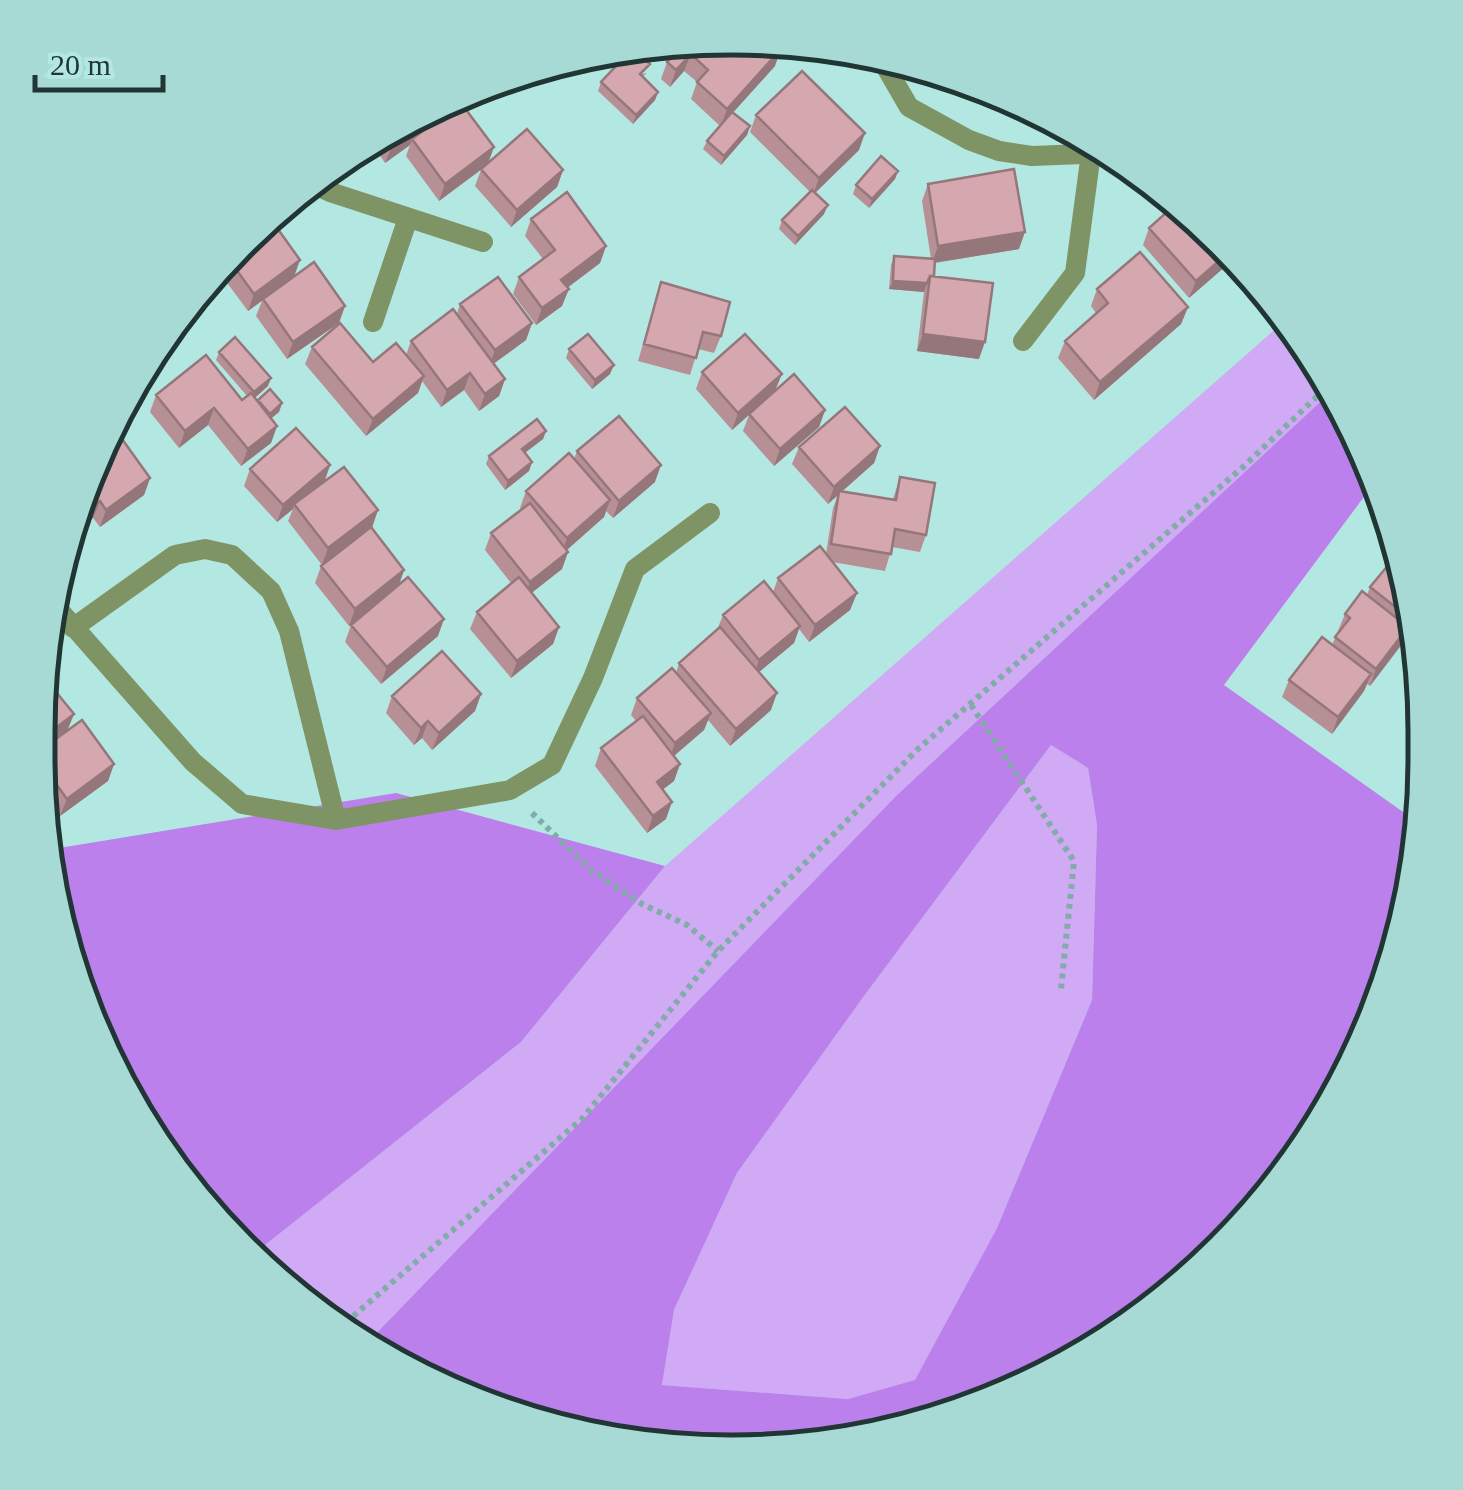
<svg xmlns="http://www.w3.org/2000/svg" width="1463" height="1490" viewBox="0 0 1463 1490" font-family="Georgia,serif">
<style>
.green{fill:#d0aaf4}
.forest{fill:#bb80ec;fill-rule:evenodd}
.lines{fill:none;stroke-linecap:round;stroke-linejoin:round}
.path{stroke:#82aca8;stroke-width:6;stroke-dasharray:5 5;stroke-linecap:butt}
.service{stroke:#7f9464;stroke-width:20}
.minor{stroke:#7f9464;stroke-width:20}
.wall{fill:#b79096}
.shaded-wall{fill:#95767a}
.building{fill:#d5a8af;stroke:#95767a;stroke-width:2.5}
.rim{fill:none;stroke:#213634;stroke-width:5}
</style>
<rect width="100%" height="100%" fill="#b3e8e2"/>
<path class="green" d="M 1288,318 L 1333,390 L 896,796 L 365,1345 L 346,1336 L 250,1257 L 521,1042 L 665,866 Z
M 1051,745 L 1088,768 L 1097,825 L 1092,1000 L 997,1228 L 915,1381 L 848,1399 L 662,1385 L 674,1310 L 737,1173 L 864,996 Z"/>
<path class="forest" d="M 1333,390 L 1354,425 L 1375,482 L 1224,685 L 1420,824 L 1420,849 L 1389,981 L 1333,1105 L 1254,1216 L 1154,1309 L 1038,1381 L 911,1429 L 776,1451 L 640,1446 L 508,1415 L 365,1345 L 896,796 ZM 1051,745 L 1088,768 L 1097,825 L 1092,1000 L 997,1228 L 915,1380 L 848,1399 L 662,1385 L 674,1310 L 737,1173 L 864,996 Z
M 396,793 L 665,866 L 521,1042 L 250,1257 L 241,1250 L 155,1145 L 91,1025 L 51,894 L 46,844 L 53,849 Z"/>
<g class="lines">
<path class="path" d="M 971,705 L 1074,861 L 1061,989
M 532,813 L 591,870 L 642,904 L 687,925 L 718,951
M 338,1329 L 582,1119 L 718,951 L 918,749 L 1243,467 L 1329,385"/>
<path class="service" d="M 1023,341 L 1075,273 L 1091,153"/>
<path class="minor" d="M 880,57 L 909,107 L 969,140 L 999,151 L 1032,156 L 1109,153
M 308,182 L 330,192 L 483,242
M 373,322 L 408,218
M 59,610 L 193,762 L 242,804 L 336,820 L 510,790 L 552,765 L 593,678 L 635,569 L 710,513
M 73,628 L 175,555 L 205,549 L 232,555 L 271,591 L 289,631 L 336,820"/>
</g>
<path class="wall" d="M 688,39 L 775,66 L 733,112 L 750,126 L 747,135 L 721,165 L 703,149 L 707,141 L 720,126 L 691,99 L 697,82 L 684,71 L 670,87 L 661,79 L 667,62 Z
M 647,73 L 642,77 L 658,92 L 655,100 L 633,124 L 598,91 L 601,82 Z
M 425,109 L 489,162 L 563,170 L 557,187 L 511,227 L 475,186 L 481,170 L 439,201 L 406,156 L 410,145 L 385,163 L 371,142 Z
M 756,115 L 859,150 L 815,193 L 824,214 L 795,245 L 779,229 L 782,220 L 810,192 L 750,132 Z
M 898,171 L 895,179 L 869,208 L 853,194 L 856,185 Z
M 928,184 L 1019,249 L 935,263 L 934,276 L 979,359 L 917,351 L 924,292 L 889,289 L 891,265 L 894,256 L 931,259 L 922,201 Z
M 1190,210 L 1235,258 L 1189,298 L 1143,245 L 1149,228 Z
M 270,218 L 294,276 L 339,323 L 287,359 L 256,316 L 262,301 L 248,311 L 216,268 Z
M 531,219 L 606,246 L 600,263 L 567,288 L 562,306 L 536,325 L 513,294 L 519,277 L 543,259 L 525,236 Z
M 661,282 L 721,336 L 714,353 L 698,349 L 690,375 L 638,361 Z
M 1097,289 L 1188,307 L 1181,324 L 1094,400 L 1058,358 L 1065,341 L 1096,313 L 1091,306 Z
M 460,304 L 532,323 L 526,340 L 493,364 L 505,379 L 499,396 L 479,411 L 464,390 L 441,407 L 422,381 L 418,393 L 366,436 L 305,364 L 312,347 L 373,362 L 406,355 L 411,341 L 457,314 Z
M 569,349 L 610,374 L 592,389 L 566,358 Z
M 219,352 L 268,386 L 255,398 L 257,401 L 282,403 L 279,412 L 271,418 L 277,426 L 271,443 L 241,466 L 208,425 L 179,448 L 150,412 L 156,395 L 242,400 L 247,396 L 216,360 Z
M 702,372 L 776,391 L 825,410 L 819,427 L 774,466 L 743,431 L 749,415 L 732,430 L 696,389 Z
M 546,431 L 543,439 L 525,453 L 532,462 L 529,471 L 505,490 L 486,464 L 489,456 Z
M 105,441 L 150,478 L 144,495 L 100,527 L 93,518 L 81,527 L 73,516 L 75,508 Z
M 880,446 L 874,463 L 842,491 L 893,499 L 900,477 L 926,535 L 920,552 L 892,547 L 885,571 L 832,562 L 857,593 L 850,610 L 809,642 L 799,629 L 794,643 L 759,672 L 771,710 L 730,746 L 708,720 L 704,730 L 674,756 L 680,764 L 674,781 L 662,790 L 666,819 L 647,833 L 595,766 L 601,748 L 636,721 L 631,715 L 637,698 L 676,673 L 679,663 L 717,630 L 723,615 L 773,592 L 778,578 L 826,554 L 833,508 L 838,495 L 828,504 L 792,464 L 799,447 Z
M 577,451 L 655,482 L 613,518 L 606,511 L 604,517 L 567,550 L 568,552 L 562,569 L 532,592 L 559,627 L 553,644 L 511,678 L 470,629 L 477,612 L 511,583 L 485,550 L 491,533 L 521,509 L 520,508 L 526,491 L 574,459 Z
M 330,465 L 325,481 L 371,528 L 404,570 L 399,585 L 438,636 L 381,684 L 345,642 L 351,625 L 375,606 L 349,626 L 315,583 L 321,566 L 354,540 L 322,565 L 288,521 L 293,509 L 277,522 L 244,486 L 250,469 Z
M 1400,546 L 1414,626 L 1404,636 L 1402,644 L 1370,686 L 1367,684 L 1364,691 L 1332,734 L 1282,697 L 1289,680 L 1332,645 L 1345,614 L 1367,595 L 1370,587 L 1397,555 Z
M 481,694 L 475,711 L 432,750 L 422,738 L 414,745 L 386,713 L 392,696 Z
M 74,714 L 67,731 L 114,764 L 108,781 L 60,816 L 40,789 L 38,758 Z"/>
<path class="shaded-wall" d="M 781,49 L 775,66 L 721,126 L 727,109 Z
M 691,54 L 684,71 L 670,87 L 676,70 Z
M 658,92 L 655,100 L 633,124 L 636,115 Z
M 442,110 L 435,127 L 412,139 L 410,145 L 385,163 L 392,146 Z
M 750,126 L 747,135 L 721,165 L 724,156 Z
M 865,133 L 859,150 L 813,195 L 819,178 Z
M 494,147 L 488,164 L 439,201 L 445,184 Z
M 563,170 L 557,187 L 511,227 L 517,210 Z
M 898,171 L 895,179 L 869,208 L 872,199 Z
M 828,205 L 824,214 L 795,245 L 798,236 Z
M 1025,232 L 1019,249 L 932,263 L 938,246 Z
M 606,246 L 600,263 L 555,297 L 561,280 Z
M 1229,252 L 1235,258 L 1189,298 L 1196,281 Z
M 300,260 L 294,277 L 248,311 L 254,294 Z
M 893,281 L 927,283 L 924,292 L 889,289 Z
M 569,289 L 562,306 L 536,325 L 542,308 Z
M 345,306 L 339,323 L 287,359 L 293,342 Z
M 1188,307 L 1181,324 L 1094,400 L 1100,382 Z
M 532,323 L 526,340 L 489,367 L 495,350 Z
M 923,334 L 985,342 L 979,359 L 917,351 Z
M 614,365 L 610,374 L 592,389 L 595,380 Z
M 470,373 L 464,390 L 441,407 L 447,390 Z
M 782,374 L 775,391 L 732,430 L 738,413 Z
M 424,376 L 418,393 L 366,436 L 373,419 Z
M 271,378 L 268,386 L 251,401 L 254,392 Z
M 505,379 L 499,396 L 479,411 L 485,394 Z
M 282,403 L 279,412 L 267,422 L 270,414 Z
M 214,408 L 208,425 L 179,448 L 185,431 Z
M 825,410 L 819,427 L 774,466 L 780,449 Z
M 277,426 L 271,443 L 241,466 L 248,449 Z
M 546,431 L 543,439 L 519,457 L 522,449 Z
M 880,446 L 874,463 L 828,504 L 834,487 Z
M 532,462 L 529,471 L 505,490 L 508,481 Z
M 330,465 L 324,482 L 294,504 L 293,509 L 277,522 L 283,505 Z
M 661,465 L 655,482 L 613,518 L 619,501 Z
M 150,478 L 144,495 L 100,527 L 106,510 Z
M 610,500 L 604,517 L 561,555 L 567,538 Z
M 100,501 L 93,518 L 81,527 L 87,510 Z
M 378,510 L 372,528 L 322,565 L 328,548 Z
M 568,552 L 562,569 L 524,599 L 530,582 Z
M 404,570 L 398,587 L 349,626 L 355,609 Z
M 857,593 L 850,610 L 809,642 L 815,625 Z
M 1413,618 L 1414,626 L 1405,637 L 1412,620 Z
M 444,619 L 438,636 L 381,684 L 387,667 Z
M 800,626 L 794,643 L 753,677 L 759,660 Z
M 559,627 L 553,644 L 511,678 L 517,661 Z
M 1408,627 L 1402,644 L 1370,686 L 1376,669 Z
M 1371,674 L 1364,691 L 1332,734 L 1338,717 Z
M 777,693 L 771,710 L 730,746 L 736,729 Z
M 481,694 L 475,711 L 432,750 L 439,733 Z
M 711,713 L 704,730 L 669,760 L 675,743 Z
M 74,714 L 67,731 L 38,754 L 40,740 Z
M 428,721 L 422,738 L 414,745 L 421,728 Z
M 114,764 L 108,781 L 60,816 L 67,799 Z
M 680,764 L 674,781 L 650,799 L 657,782 Z
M 672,802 L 666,819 L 647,833 L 653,816 Z"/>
<path class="building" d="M 688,39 L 773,42 L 781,49 L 727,109 L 697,82 L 708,70 L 691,54 L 676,70 L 667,62 Z
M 633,48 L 650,64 L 640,74 L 658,92 L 636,115 L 601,82 Z
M 802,71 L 865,133 L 819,178 L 756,115 Z
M 461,103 L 494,147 L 445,184 L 412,139 Z
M 437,104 L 442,110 L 392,146 L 384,135 L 425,109 Z
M 732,112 L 750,126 L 724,156 L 707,141 Z
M 527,129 L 563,170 L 517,210 L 481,169 Z
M 881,156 L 898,171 L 872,199 L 856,185 Z
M 1014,169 L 1025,232 L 938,246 L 928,184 Z
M 812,190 L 828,205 L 798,236 L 782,220 Z
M 567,192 L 606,246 L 561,280 L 569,289 L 542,308 L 519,277 L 555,250 L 531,219 Z
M 1178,202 L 1190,210 L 1229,252 L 1196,281 L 1149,228 Z
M 270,218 L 300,260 L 254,294 L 227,257 Z
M 1140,252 L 1188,307 L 1100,382 L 1065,341 L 1108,303 L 1097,289 Z
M 894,256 L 935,259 L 934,276 L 930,276 L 927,283 L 893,281 Z
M 314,262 L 345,306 L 293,342 L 263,299 Z
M 930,276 L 993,283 L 985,342 L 923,334 Z
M 498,277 L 532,323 L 495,350 L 460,304 Z
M 661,282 L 730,302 L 721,336 L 703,332 L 696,358 L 644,344 Z
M 453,309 L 505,379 L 485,394 L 470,373 L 447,390 L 411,341 Z
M 340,323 L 373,362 L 396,343 L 424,376 L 373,419 L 312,347 Z
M 588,334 L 614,365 L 595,380 L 569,349 Z
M 745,334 L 782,374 L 738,413 L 702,372 Z
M 235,337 L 271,378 L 254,392 L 219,352 Z
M 206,355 L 242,400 L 251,393 L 277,426 L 248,449 L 214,408 L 185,431 L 156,395 Z
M 794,374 L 825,410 L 780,449 L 749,414 Z
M 270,389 L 282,403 L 270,414 L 258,400 Z
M 845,407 L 880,446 L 834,487 L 799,447 Z
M 619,416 L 661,465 L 619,501 L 577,451 Z
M 537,419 L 546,431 L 522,449 L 532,462 L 508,481 L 489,456 Z
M 296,428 L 330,465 L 283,505 L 250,469 Z
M 117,432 L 150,478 L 106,510 L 100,501 L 87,510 L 79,498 L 105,441 Z
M 569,453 L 610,500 L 567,538 L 526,491 Z
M 344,467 L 378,510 L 328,548 L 294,504 Z
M 900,477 L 935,483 L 926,535 L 895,529 L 891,554 L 831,544 L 839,491 L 896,500 Z
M 530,503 L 568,552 L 530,582 L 491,533 Z
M 371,527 L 404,570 L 355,609 L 321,566 Z
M 820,546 L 857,593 L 815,625 L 778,578 Z
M 1400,551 L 1402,552 L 1413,618 L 1412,620 L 1370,587 Z
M 408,577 L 444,619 L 387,667 L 351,625 Z
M 519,577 L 559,627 L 517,661 L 477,612 Z
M 764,581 L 800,626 L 759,660 L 723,615 Z
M 1362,591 L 1408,627 L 1376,669 L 1335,637 L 1350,618 L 1345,614 Z
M 720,627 L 777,693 L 736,729 L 679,663 Z
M 1322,637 L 1371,674 L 1338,717 L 1289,680 Z
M 442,651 L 481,694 L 439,733 L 428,721 L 421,728 L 392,696 Z
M 672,668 L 711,713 L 675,743 L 637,698 Z
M 52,687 L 74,714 L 40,740 L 48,690 Z
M 643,716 L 680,764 L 657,782 L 672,802 L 653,816 L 601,748 Z
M 82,720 L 114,764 L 67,799 L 38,759 L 38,752 Z"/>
<path d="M0 0H1463V1490H0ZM731 55H732A676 676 0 0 1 1408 731V759A676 676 0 0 1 732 1435H731A676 676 0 0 1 55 759V731A676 676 0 0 1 731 55Z" fill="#a7dad4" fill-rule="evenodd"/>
<path class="rim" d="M731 55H732A676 676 0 0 1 1408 731V759A676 676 0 0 1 732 1435H731A676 676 0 0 1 55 759V731A676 676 0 0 1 731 55Z"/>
<path d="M35 75v15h128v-15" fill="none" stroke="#213634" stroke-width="5"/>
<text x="50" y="75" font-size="30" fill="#213634" stroke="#b3e8e2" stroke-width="8" paint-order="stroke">20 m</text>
</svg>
